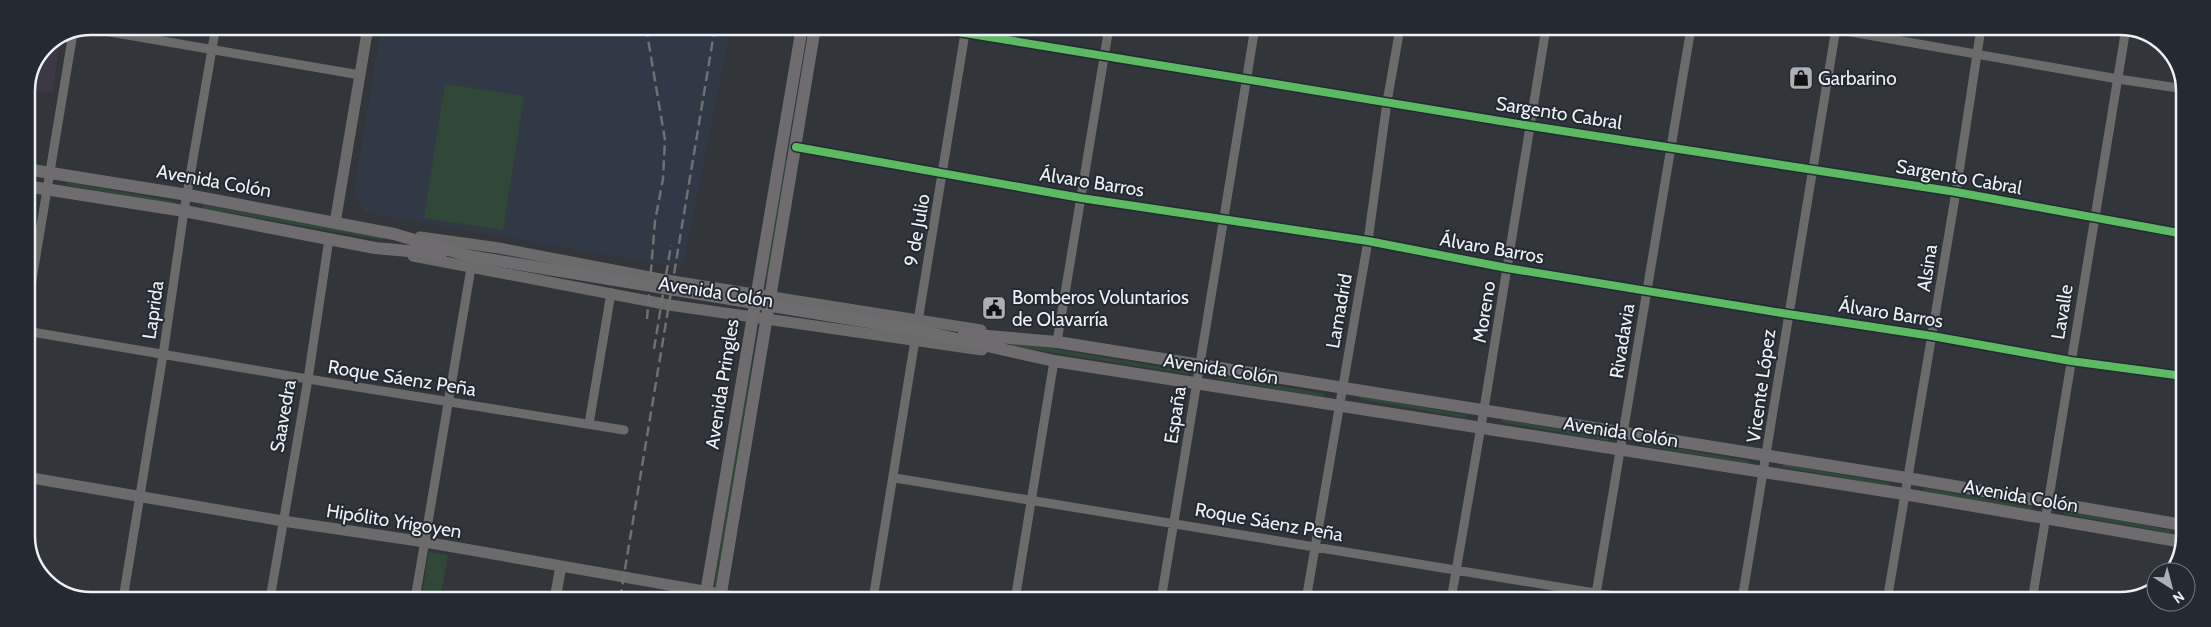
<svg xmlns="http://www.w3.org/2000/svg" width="2211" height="627" viewBox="0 0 2211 627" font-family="Cabin,sans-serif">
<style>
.built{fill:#313946}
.education{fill:#3d3746}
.green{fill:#304838}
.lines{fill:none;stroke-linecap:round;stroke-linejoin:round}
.minor{stroke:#6b6b6b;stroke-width:9}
.tertiary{stroke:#6b6b6b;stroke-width:11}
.secondary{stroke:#6e6c6e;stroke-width:12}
.rail{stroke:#6e7071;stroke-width:2.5;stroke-dasharray:10 5;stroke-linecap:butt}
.secondary-bridge{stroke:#6e6c6e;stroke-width:12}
.cycleway-casing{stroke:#242a32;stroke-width:11}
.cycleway{stroke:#5cba63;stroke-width:8}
.labels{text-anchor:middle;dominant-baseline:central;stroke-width:4;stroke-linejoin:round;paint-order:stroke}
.poi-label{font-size:19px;fill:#edf1f7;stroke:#242a32;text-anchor:start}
.street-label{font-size:19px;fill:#edf1f7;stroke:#242a32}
.rim{fill:none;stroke:#edf1f7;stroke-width:2.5}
</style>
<rect width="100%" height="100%" fill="#32353a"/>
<path class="built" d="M 381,27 L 731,27 L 683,268 L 366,213 L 353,195 Z"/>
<path class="education" d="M 60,39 L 53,93 L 27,89 L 45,45 Z"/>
<path class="green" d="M 445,84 L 524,96 L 503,230 L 424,218 Z
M 785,161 L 788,162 L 768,277 L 765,277 Z
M 67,182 L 173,201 L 173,204 L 66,185 Z
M 203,205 L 383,236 L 382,240 L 202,208 Z
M 754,331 L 757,332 L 718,587 L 714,587 Z
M 1011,342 L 1188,371 L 1187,374 L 1011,346 Z
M 1218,375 L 1325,394 L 1324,397 L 1217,379 Z
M 1360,396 L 1467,415 L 1466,418 L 1359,399 Z
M 1501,419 L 1608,438 L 1608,441 L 1501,422 Z
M 1642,442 L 1749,461 L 1748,464 L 1641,445 Z
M 1783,464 L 1890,483 L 1889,486 L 1782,467 Z
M 1925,488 L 2032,507 L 2031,510 L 1924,491 Z
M 2065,511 L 2172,530 L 2171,533 L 2064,514 Z
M 429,552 L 448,555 L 440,599 L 421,599 Z"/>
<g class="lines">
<path class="minor" d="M 928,27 L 1531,126 L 1956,192 L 2184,234
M 87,28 L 360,75
M 1828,28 L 2118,79 L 2185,89
M 796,147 L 1081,198 L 1368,241 L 1507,268 L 1788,314 L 1932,336 L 2071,361 L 2183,376
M 26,316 L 73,33
M 918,321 L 966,27
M 26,331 L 308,379 L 624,430
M 1057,342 L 1109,27
M 589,424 L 611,293
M 895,478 L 1638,600
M 721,594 L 757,599
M 123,599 L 163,355 L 184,211 L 216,26
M 270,599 L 308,379 L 329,239
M 415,599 L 471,268
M 873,599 L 915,340
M 1015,600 L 1054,361
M 1161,600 C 1194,409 1223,218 1255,27
M 1306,600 L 1368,241 L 1387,102 L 1400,28
M 1451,600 L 1484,409 L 1546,28
M 1595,600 L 1691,28
M 1742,600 L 1836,28
M 1887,601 L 1956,192 L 1981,28
M 2032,601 L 2126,28"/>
<path class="tertiary" d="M 335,223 L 368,27
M 420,237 L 499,248 L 660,279 L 981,330
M 413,256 L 669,305 L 982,350
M 26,477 L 283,521 L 425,542 L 721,594
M 555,599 L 561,566"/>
<path class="secondary" d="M 26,169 L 188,195 L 394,234 L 469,256
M 26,186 L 184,211 L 375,248 L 441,254
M 917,330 L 1054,361 L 1904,494 L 2183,542
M 964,334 L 1057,342 L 1907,478 L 2183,525
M 705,599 L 802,27
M 720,599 L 815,27"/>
<path class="rail" d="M 646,27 L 665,140 L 663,179 L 655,221 L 647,319
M 654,349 L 671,245
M 620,599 L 715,27"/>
<path class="secondary-bridge" d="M 469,256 L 917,330"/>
<defs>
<path id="cycleway" d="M 928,27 L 1531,126 L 1956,192 L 2184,234
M 796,147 L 1081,198 L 1368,241 L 1507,268 L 1788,314 L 1932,336 L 2071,361 L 2183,376"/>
</defs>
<use href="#cycleway" class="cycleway-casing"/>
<use href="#cycleway" class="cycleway"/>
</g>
<defs>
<symbol id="shop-square" viewBox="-11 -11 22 22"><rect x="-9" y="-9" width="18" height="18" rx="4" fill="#acafb5" stroke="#242a32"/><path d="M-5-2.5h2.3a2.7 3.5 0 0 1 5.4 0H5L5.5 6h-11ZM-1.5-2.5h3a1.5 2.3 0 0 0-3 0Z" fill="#111"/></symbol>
<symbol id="civic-square" viewBox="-11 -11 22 22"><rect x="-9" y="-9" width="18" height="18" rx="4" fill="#acafb5" stroke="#242a32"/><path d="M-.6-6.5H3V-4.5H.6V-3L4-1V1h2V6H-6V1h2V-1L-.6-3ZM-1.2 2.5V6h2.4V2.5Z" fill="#111"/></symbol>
</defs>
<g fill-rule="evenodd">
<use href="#shop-square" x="1787" y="64" width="28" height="28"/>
<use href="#civic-square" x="980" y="294" width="28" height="28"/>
</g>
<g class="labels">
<g class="poi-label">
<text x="1818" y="78">Garbarino</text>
<text x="1012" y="297">Bomberos Voluntarios<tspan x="1012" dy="22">de Olavarría</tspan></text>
</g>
<g class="street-label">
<text transform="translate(1559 113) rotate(9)">Sargento Cabral</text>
<text transform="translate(1959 177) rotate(10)">Sargento Cabral</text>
<text transform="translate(214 181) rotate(10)">Avenida Colón</text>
<text transform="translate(1092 182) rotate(9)">Álvaro Barros</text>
<text transform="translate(917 230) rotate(-80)">9 de Julio</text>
<text transform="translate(1492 248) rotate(10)">Álvaro Barros</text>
<text transform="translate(1927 268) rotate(-81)">Alsina</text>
<text transform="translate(716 292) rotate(9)">Avenida Colón</text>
<text transform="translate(153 310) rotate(-82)">Laprida</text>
<text transform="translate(1339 311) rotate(-80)">Lamadrid</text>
<text transform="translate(1484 312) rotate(-81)">Moreno</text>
<text transform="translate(2062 312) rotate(-81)">Lavalle</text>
<text transform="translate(1891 313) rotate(9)">Álvaro Barros</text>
<text transform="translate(1622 341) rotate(-81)">Rivadavia</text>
<text transform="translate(1221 369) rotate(9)">Avenida Colón</text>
<text transform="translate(402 378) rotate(9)">Roque Sáenz Peña</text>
<text transform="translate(722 384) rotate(-81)">Avenida Pringles</text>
<text transform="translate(1761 386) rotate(-82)">Vicente López</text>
<text transform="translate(1175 415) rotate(-81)">España</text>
<text transform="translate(283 416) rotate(-80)">Saavedra</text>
<text transform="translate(1621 432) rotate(9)">Avenida Colón</text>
<text transform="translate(2021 496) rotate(10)">Avenida Colón</text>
<text transform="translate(394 521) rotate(9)">Hipólito Yrigoyen</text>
<text transform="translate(1269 522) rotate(10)">Roque Sáenz Peña</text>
</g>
</g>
<path d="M0 0H2211V627H0ZM91 35H2120A56 56 0 0 1 2176 91V536A56 56 0 0 1 2120 592H91A56 56 0 0 1 35 536V91A56 56 0 0 1 91 35Z" fill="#242a32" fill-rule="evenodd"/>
<path class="rim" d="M91 35H2120A56 56 0 0 1 2176 91V536A56 56 0 0 1 2120 592H91A56 56 0 0 1 35 536V91A56 56 0 0 1 91 35Z"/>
<g transform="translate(2171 587) rotate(144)"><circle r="24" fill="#242a32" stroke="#747a81"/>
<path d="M0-4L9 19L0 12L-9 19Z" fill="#acafb5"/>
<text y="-8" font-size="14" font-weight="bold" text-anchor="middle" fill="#edf1f7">N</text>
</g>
</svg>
